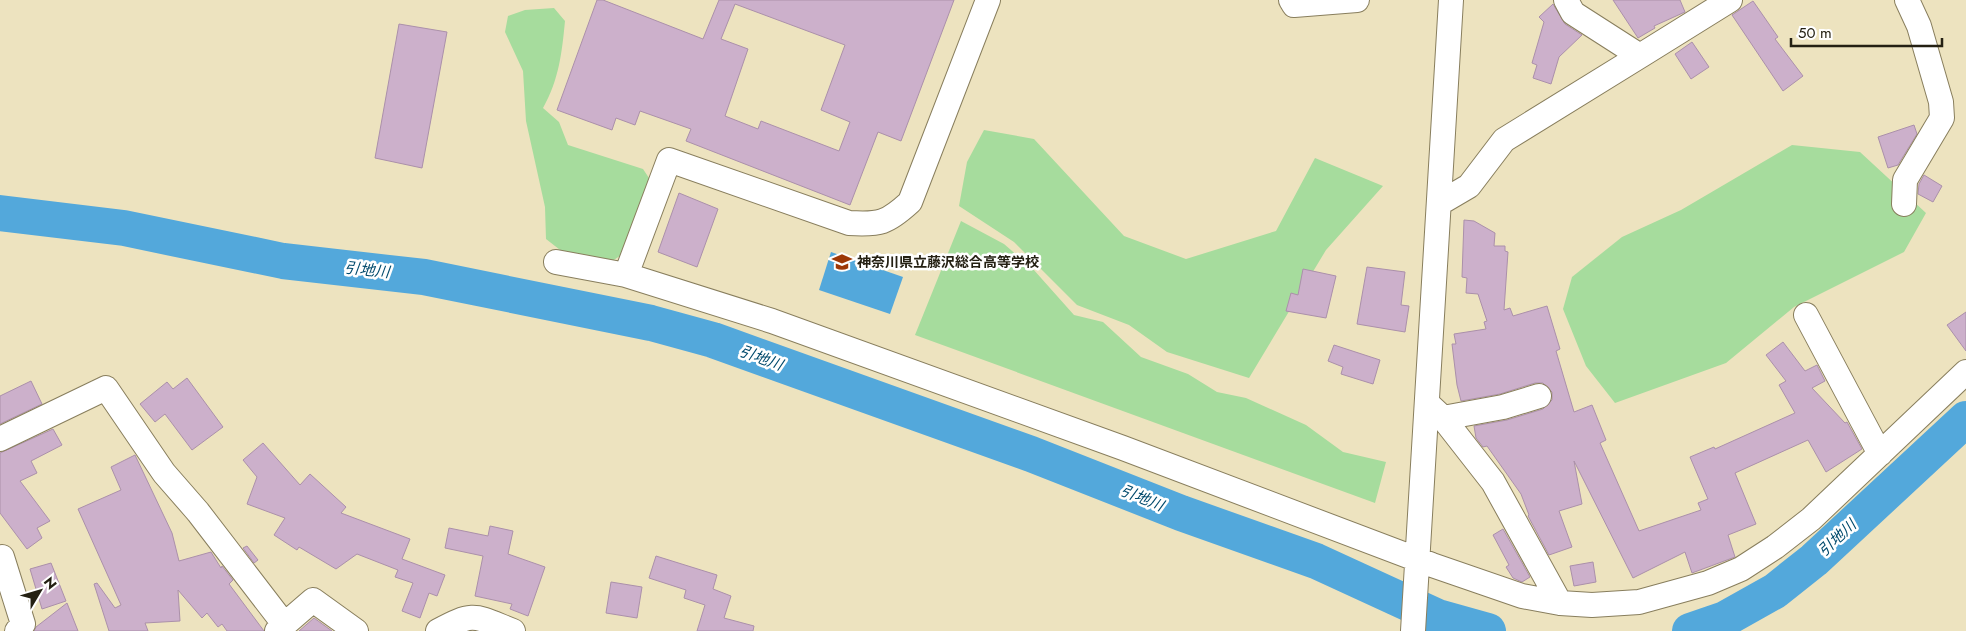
<svg xmlns="http://www.w3.org/2000/svg" width="1966" height="631" viewBox="0 0 1966 631" font-family="Jost,'Noto Sans JP',sans-serif">
<style>
.green{fill:#a6dc9d}
.water{fill:#53a8db}
.lines{fill:none;stroke-linecap:round;stroke-linejoin:round}
.river{stroke:#53a8db;stroke-width:36}
.building{fill:#ccb0cb;stroke:#ab90aa;fill-rule:evenodd}
.minor-casing{stroke:#887e5d;stroke-width:26}
.minor{stroke:#fff;stroke-width:24}
.labels{text-anchor:middle;dominant-baseline:central;stroke-width:5;stroke-linejoin:round;paint-order:stroke}
.poi-label{font-size:14px;font-weight:bold;fill:#242013;stroke:#fff;text-anchor:start}
.water-label{font-size:15px;font-style:italic;fill:#014a6c;stroke:#fff}
</style>
<rect width="100%" height="100%" fill="#ede3bf"/>
<path class="green" d="M 554,8 L 565,21 C 562,52 559,80 543,108 L 559,122 L 568,145 L 643,169 L 651,181 L 623,254 L 609,263 L 564,253 L 546,239 L 545,207 L 526,121 L 523,71 L 505,32 L 508,16 L 525,10 Z
M 984,130 L 1034,139 L 1124,236 L 1186,259 L 1276,231 L 1315,158 L 1383,186 L 1326,250 L 1249,378 L 1167,352 L 1129,325 L 1077,305 L 1014,242 L 959,206 L 967,162 Z
M 1792,145 L 1860,152 L 1926,213 L 1904,252 L 1794,307 L 1726,363 L 1615,403 L 1586,366 L 1563,309 L 1572,277 L 1622,237 L 1681,210 Z
M 961,221 L 1004,244 L 1033,269 L 1074,315 L 1103,322 L 1141,357 L 1188,374 L 1217,392 L 1246,398 L 1306,425 L 1343,452 L 1386,462 L 1375,503 L 915,335 Z"/>
<path class="water" d="M 831,252 L 903,277 L 890,314 L 819,290 Z"/>
<g class="lines">
<path class="river" d="M 0,213 L 124,228 L 283,261 L 424,277 L 651,323 L 713,340 L 1031,454 L 1181,513 L 1316,561 L 1438,617 L 1488,631
M 1690,631 L 1725,619 L 1775,591 L 1814,560 L 1966,419"/>
</g>
<path class="building" d="M 597,0 L 603,0 L 703,39 L 719,0 L 954,0 L 901,141 L 878,132 L 850,205 L 686,141 L 691,129 L 640,111 L 635,125 L 616,118 L 612,130 L 557,110 ZM 735,4 L 845,45 L 821,110 L 850,122 L 839,151 L 761,121 L 758,129 L 725,116 L 748,49 L 721,39 Z
M 1613,0 L 1680,0 L 1685,12 L 1654,26 L 1655,28 L 1638,38 Z
M 1753,1 L 1778,37 L 1775,39 L 1803,76 L 1783,91 L 1732,15 Z
M 1553,4 L 1565,24 L 1582,35 L 1559,57 L 1551,84 L 1533,78 L 1537,65 L 1532,63 L 1544,22 L 1539,17 Z
M 399,24 L 447,32 L 422,168 L 375,158 Z
M 1692,42 L 1709,67 L 1691,79 L 1675,54 Z
M 1914,125 L 1917,134 L 1898,165 L 1888,168 L 1878,137 Z
M 1924,175 L 1942,186 L 1933,202 L 1918,194 L 1919,184 Z
M 679,193 L 718,209 L 697,267 L 658,252 Z
M 1464,220 L 1474,221 L 1495,233 L 1494,246 L 1505,246 L 1505,251 L 1508,252 L 1504,310 L 1510,308 L 1513,316 L 1547,306 L 1560,349 L 1556,351 L 1574,412 L 1592,405 L 1606,440 L 1600,443 L 1639,531 L 1701,510 L 1698,503 L 1708,499 L 1690,457 L 1714,447 L 1715,449 L 1795,413 L 1779,385 L 1786,381 L 1766,355 L 1783,342 L 1805,371 L 1817,365 L 1825,381 L 1812,388 L 1845,423 L 1847,422 L 1862,449 L 1826,472 L 1808,440 L 1735,473 L 1756,524 L 1728,535 L 1735,557 L 1692,573 L 1685,552 L 1633,578 L 1574,461 L 1582,504 L 1559,511 L 1572,547 L 1549,555 L 1528,516 L 1529,515 L 1521,494 L 1487,446 L 1483,447 L 1476,438 L 1474,426 L 1507,420 L 1543,409 L 1552,400 L 1552,392 L 1543,383 L 1535,383 L 1500,394 L 1461,401 L 1457,385 L 1452,344 L 1456,344 L 1454,334 L 1486,329 L 1484,322 L 1487,321 L 1478,294 L 1466,293 L 1467,278 L 1462,277 Z
M 1367,267 L 1405,272 L 1401,305 L 1409,306 L 1405,332 L 1357,324 Z
M 1303,269 L 1336,276 L 1326,318 L 1286,311 L 1291,293 L 1298,295 Z
M 1966,312 L 1966,351 L 1947,325 Z
M 1334,345 L 1380,360 L 1373,384 L 1341,374 L 1343,367 L 1328,361 Z
M 187,378 L 223,427 L 192,450 L 165,414 L 155,422 L 140,404 L 167,382 L 173,389 Z
M 31,381 L 42,404 L 0,424 L 0,396 Z
M 53,429 L 62,445 L 31,461 L 37,473 L 20,481 L 50,521 L 37,528 L 42,538 L 27,549 L 0,513 L 0,453 Z
M 263,443 L 300,485 L 310,474 L 346,507 L 341,513 L 410,539 L 402,559 L 445,575 L 437,596 L 429,593 L 420,618 L 402,611 L 413,583 L 395,577 L 398,570 L 357,554 L 336,569 L 299,547 L 297,550 L 274,535 L 285,518 L 247,504 L 257,477 L 243,460 Z
M 135,455 L 172,533 L 179,561 L 211,552 L 221,568 L 222,566 L 233,580 L 229,584 L 264,631 L 227,631 L 222,624 L 218,627 L 207,613 L 202,618 L 178,590 L 180,621 L 145,623 L 148,631 L 109,631 L 94,584 L 97,583 L 115,608 L 121,605 L 78,509 L 121,490 L 111,467 Z
M 490,526 L 513,531 L 508,554 L 545,567 L 528,616 L 510,609 L 512,604 L 475,596 L 483,556 L 445,548 L 449,528 L 488,536 Z
M 1503,529 L 1530,577 L 1522,582 L 1513,578 L 1506,567 L 1509,565 L 1493,535 Z
M 247,546 L 258,560 L 254,563 L 243,548 Z
M 656,556 L 717,575 L 713,589 L 731,596 L 724,618 L 754,626 L 753,631 L 697,631 L 705,605 L 684,598 L 686,590 L 649,578 Z
M 1593,562 L 1596,582 L 1574,586 L 1570,566 Z
M 51,563 L 66,601 L 42,609 L 30,569 Z
M 611,582 L 642,587 L 637,618 L 606,613 Z
M 67,603 L 78,631 L 34,631 L 36,627 Z
M 314,618 L 332,631 L 299,631 Z"/>
<g class="lines">
<defs>
<path id="minor" d="M 1291,0 L 1294,5 L 1357,0
M 1566,0 L 1573,13 L 1640,56 L 1730,0
M 1440,203 L 1469,186 L 1504,140 L 1640,56
M 1904,204 L 1905,180 L 1942,118 L 1941,102 L 1919,26 L 1907,0
M 556,262 L 626,275 L 772,321 L 1123,448 L 1432,565 L 1522,596 L 1560,603 L 1592,605 L 1639,602 L 1708,583 L 1741,569 L 1775,547 L 1811,519 L 1966,372
M 626,275 L 669,160 L 849,223 C 880,225 887,223 910,202 L 988,0
M 1806,315 L 1880,454
M 1427,403 L 1443,418 L 1493,482 L 1560,603
M 1443,418 L 1503,407 L 1539,396
M 0,439 L 106,388 L 164,473 L 198,512 L 284,624
M 2,557 L 23,624 L 17,631
M 277,631 L 313,600 L 356,631
M 438,631 C 475,611 475,616 513,631
M 1413,631 L 1451,0"/>
</defs>
<use href="#minor" class="minor-casing"/>
<use href="#minor" class="minor"/>
</g>
<defs>
<symbol id="school-bare" viewBox="-9 -9 18 18"><path d="M0-5L7-2L0 1L-7-2ZM-4 1L0 2.5L4 1V4Q0 6-4 4Z" fill="#9d3807" stroke="#fff" stroke-width="2.5" paint-order="stroke"/></symbol>
</defs>
<g fill-rule="evenodd">
<use href="#school-bare" x="828" y="248" width="28" height="28"/>
</g>
<g class="labels">
<g class="poi-label">
<text x="857" y="262">神奈川県立藤沢総合高等学校</text>
</g>
<g class="water-label">
<text transform="translate(367 270) rotate(6)">引地川</text>
<text transform="translate(761 358) rotate(20)">引地川</text>
<text transform="translate(1142 498) rotate(22)">引地川</text>
<text transform="translate(1837 538) rotate(-43)">引地川</text>
</g>
</g>
<g transform="translate(40 591) rotate(52)" stroke="#ffffff" stroke-width="4" paint-order="stroke">
<path d="M0-4L9 19L0 12L-9 19Z" fill="#242013"/>
<text y="-8" font-size="14" font-weight="bold" text-anchor="middle" fill="#242013">N</text>
</g>
<path d="M1791 38v8h151v-8" fill="none" stroke="#242013" stroke-width="2.5"/>
<text x="1798" y="38" font-size="15" fill="#242013" stroke="#ffffff" stroke-width="4" paint-order="stroke">50 m</text>
</svg>
